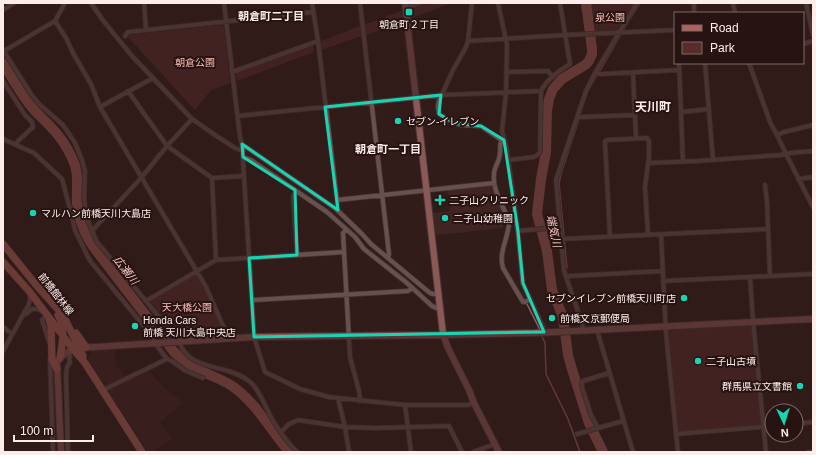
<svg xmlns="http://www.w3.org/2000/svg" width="816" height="455" viewBox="0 0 816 455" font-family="Arial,'Noto Sans JP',sans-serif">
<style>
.built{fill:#402422}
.green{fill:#572c29}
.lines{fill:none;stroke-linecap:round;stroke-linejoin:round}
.stream{stroke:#a05b55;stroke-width:1.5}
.river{stroke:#a05b55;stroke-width:10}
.street-casing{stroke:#4a3938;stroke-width:5.5}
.secondary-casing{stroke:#4a3938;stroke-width:8}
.primary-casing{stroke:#4a3938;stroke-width:8}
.street{stroke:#68504e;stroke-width:4}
.secondary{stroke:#8c5855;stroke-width:6}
.primary{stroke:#af615c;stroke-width:7}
.marked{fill:none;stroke:#17d5b2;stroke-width:3;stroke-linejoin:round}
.poi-dot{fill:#17d5b2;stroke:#271311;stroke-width:1.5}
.labels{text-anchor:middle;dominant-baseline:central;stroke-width:4;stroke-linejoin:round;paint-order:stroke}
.park-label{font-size:10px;fill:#ffc0ba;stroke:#271311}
.poi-label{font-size:10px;fill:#fdeeec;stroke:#271311;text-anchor:start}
.street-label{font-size:10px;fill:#fdeeec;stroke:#271311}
.neighbourhood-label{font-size:11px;font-weight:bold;fill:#fdeeec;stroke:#271311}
.water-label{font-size:11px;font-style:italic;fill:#f2c7c3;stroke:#271311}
.quarter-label{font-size:12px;font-weight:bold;fill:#fdeeec;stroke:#271311}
</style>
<rect width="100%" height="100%" fill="#311c1a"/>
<path class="built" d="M 490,185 L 493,186 L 506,221 L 503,228 L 438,235 L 436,234 L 433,213 L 450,211 L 449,209 L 451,207 L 449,205 L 450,198 L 446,190 Z
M 115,349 L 116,365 L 125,377 L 107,386 L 104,385 L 88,360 L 91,351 Z
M 147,370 L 168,391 L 184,403 L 160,422 L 172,439 L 151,452 L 148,452 L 109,393 L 109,389 Z"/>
<path class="green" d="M 425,3 L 451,3 L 411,18 L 411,8 Z
M 590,3 L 634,3 L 619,30 L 595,31 Z
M 401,11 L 402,22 L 366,35 L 364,25 Z
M 222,25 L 224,27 L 230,83 L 211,90 L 195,110 L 128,37 L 130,35 Z
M 360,26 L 361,36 L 321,50 L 319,42 Z
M 313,45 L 314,52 L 237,81 L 236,74 L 237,72 Z
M 194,275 L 197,276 L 205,289 L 223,333 L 221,336 L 181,338 L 151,302 L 152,299 Z
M 753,321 L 764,426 L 676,434 L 666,326 Z"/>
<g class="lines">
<path class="stream" d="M 623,30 L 640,3
M 599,72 L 621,34
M 589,89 L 597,75
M 567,268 L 559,183 L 561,174 L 579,119
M 527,304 L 540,330
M 541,334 L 545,343 L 546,374 L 568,419 L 580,452"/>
<path class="river" d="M 586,3 L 592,49 L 592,54 L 589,61 L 585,65 L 562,79 L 553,89 L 549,99 L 547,111 L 546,152 L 541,179 L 537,214 L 547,251 L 552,290 L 563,317 L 568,355 L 571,366 L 589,423 L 603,452
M 3,63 C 13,79 22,97 35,111 C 40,116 45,121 50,126 C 59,135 67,147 72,158 C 80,173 76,188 77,203 C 79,222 87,239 98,253 L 174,352 C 182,359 190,366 199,370 C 211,376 225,380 235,388 C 245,396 254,405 261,415 C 271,427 279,441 290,452"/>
<defs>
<path id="street" d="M 91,3 L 102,19 L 132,56 L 192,119 L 218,137 L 235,148 L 243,151
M 144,3 L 146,30
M 224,3 L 240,137 L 242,144 L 254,337 L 265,372 L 300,389 L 329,397 L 405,405 L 468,405 L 474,403
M 312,3 L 318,41 L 337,200 L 337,203 L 335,208
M 360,3 L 389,254 L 388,257
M 472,3 L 468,41 L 466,47 L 453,70 L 439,101 L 438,107 L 439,113 L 441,115 L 454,123 L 462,125 L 481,126 L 500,139 L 504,140
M 498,3 L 507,45 L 506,93 L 502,131 L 507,150 L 518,231 L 523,283 L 543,327 L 544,332
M 694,3 L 694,13
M 733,3 L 735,13
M 806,3 L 813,35
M 405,8 L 419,3
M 3,10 L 14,3
M 55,21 L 66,38 L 74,55 L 91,84 L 100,107 L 206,287 L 227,335 L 227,338
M 125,36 L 128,32 L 313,12
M 468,41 L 566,35 L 675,30
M 803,44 L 813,41
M 3,50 L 31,94 L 39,104 L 63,125 L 75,143 L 82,160 L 85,171 L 84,199 L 87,218 L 92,231 L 97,242 L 179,341 C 186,364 208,365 228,371 C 235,373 244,377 250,382 C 259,388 267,411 273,421 C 280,432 288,443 297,452
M 4,51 L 55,21 L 65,3
M 679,63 L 683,162
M 705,63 L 713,160
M 749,63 L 770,122 L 777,135 L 786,154 L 813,207
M 232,72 L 318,41
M 507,72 L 548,71 L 553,77
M 595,73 L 601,74 L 679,70
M 633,73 L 636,138
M 3,81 L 25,115 L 32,122 L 33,127 L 32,128 L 18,141 L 16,144
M 128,91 L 167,146 L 212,178 L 244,176
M 100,107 L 153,78
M 681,112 L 709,109
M 238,116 L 441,95 L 541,91
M 578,116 L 581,117 L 635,115
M 777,135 L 784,132 L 813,125
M 3,139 L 34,153 L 62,179 L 69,205 L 75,230 L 88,257 L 91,262 L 153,337 L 155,343 L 167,359 L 172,361 L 186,371 L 203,378
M 504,140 C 498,143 501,148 500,153 C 500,161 494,167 494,174 C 492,191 504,206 509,222 C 509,237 498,252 503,268 L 523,302 L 525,302 L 530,299
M 242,144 L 335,208 L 362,234 L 371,244 L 430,293 L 433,294 L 439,294
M 243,157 L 251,160 L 327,212 L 355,237 L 364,249 L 407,283 L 432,306 L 436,308 L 440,307
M 509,160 L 534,157 C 537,156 538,155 540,152 L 541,91 C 547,79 559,71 570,64 L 560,3
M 649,163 L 697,161 L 781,155 L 790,153 L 813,151
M 212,178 L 216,260
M 798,179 L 813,177
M 765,185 L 767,202 L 770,276
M 296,191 L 293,196 L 297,255
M 337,200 L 494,183
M 346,230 L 343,233 L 350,357 L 359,391 L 360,398 L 360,401
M 92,231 L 141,178 L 167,146 L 192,119
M 518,231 L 560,227
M 661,234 L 666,333 L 678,452
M 610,237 L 605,142 L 605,141 L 608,140 L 647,138 L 649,141 L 649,157 L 645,187 L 648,235
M 561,239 L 767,229
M 566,277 L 570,276 L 663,271
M 750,277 L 753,321 L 766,452
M 663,281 L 813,274
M 252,300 L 408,291 L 412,288
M 146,301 L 216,260 L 344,252
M 26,314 L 32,309 L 38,309 L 43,312
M 47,316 L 42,320 L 46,332 L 49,342
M 3,327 L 12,334
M 583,330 L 582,323 L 564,271 L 556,180 L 586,91 L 595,73 L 637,3
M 597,330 L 633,452
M 3,351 L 28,306 L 30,300 L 30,294
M 68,351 L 70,357 L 69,359 L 70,362 L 67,367 L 66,375 L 68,452
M 50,359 L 53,452
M 103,390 L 167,359
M 338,398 L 345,427 L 349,452
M 405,405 L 411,452
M 796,424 L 813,422
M 598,428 L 591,415 L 582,387 L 582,382 L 583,381 L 609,373
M 281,432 L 289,424 L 298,420 L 345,427 L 375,428 L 449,426 L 462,452
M 577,434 L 623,421
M 676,434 L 772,426
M 473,452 L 495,444
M 808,452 L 813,452"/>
<path id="secondary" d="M 405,3 L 443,334 L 448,348 L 469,390 L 474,403 L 499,452
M 61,452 L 57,363 C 61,354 70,350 79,348 L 254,337 L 443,335 L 535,333 L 813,319"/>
<path id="primary" d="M 3,244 L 37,286 L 63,315 L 83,356
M 3,262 L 29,291 L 73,349 L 85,363 L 142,452
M 58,315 C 66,327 62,345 60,358
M 49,319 L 51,326 L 52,359 L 57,369
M 76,333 L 86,347"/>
</defs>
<use href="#street" class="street-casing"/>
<use href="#secondary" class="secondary-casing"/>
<use href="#primary" class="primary-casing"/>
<use href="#street" class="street"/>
<use href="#secondary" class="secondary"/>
<use href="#primary" class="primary"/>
</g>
<path d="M0 0H816V455H0ZM 441,95 L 439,114 L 454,123 L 481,126 L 504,140 L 518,231 L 523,283 L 544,332 L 254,337 L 249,258 L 297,255 L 295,190 L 243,157 L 242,144 L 338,210 L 325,107 Z" fill="#311c1a" fill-opacity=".55" fill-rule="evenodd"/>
<path class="marked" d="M 441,95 L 439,114 L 454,123 L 481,126 L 504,140 L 518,231 L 523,283 L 544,332 L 254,337 L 249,258 L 297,255 L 295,190 L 243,157 L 242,144 L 338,210 L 325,107 Z"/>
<g class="poi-dot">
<rect x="405" y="8" width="8" height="8" rx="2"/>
<circle cx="398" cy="121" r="4"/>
<path d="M438 194h4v4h4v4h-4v4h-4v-4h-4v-4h4z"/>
<circle cx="33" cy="213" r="4"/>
<circle cx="445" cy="218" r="4"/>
<circle cx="684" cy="298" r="4"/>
<circle cx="552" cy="318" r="4"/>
<circle cx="135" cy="326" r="4"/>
<circle cx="698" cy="361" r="4"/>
<circle cx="800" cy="386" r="4"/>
</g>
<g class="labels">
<g class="park-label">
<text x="610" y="17">泉公園</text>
<text x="195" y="62">朝倉公園</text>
<text x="187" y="307">天大橋公園</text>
</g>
<g class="poi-label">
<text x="409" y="24" text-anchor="middle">朝倉町２丁目</text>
<text x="406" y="121">セブン-イレブン</text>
<text x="449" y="200">二子山クリニック</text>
<text x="41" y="213">マルハン前橋天川大島店</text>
<text x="453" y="218">二子山幼稚園</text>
<text x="676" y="298" text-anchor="end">セブンイレブン前橋天川町店</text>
<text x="560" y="318">前橋文京郵便局</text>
<text x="143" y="320">Honda Cars<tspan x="143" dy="12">前橋 天川大島中央店</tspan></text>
<text x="706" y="361">二子山古墳</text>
<text x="792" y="386" text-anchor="end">群馬県立文書館</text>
</g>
<g class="street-label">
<text transform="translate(56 294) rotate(52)">前橋館林線</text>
</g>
<g class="neighbourhood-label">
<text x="271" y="16">朝倉町二丁目</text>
<text x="388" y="149">朝倉町一丁目</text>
</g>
<g class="water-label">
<text transform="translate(554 231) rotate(77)">端気川</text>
<text transform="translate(126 270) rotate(52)">広瀬川</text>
</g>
<g class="quarter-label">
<text x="653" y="107">天川町</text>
</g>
</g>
<rect width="816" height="455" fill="none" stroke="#fdeeec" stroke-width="8"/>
<rect x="674" y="12" width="130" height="52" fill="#271311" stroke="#7d6b69"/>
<rect x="682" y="25" width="20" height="6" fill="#af615c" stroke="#7d6b69"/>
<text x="710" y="32" font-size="12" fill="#fdeeec">Road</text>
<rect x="682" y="42" width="20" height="12" fill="#572c29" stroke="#7d6b69"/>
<text x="710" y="52" font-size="12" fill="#fdeeec">Park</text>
<g transform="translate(784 423) rotate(176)"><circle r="19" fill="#271311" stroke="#7d6b69"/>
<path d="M0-3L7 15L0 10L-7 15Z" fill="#17d5b2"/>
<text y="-6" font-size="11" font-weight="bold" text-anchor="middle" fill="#fdeeec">N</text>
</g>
<path d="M14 435v6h79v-6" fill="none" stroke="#fdeeec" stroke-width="2"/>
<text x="20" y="435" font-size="12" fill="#fdeeec" stroke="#271311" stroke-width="3" paint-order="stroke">100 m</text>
</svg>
